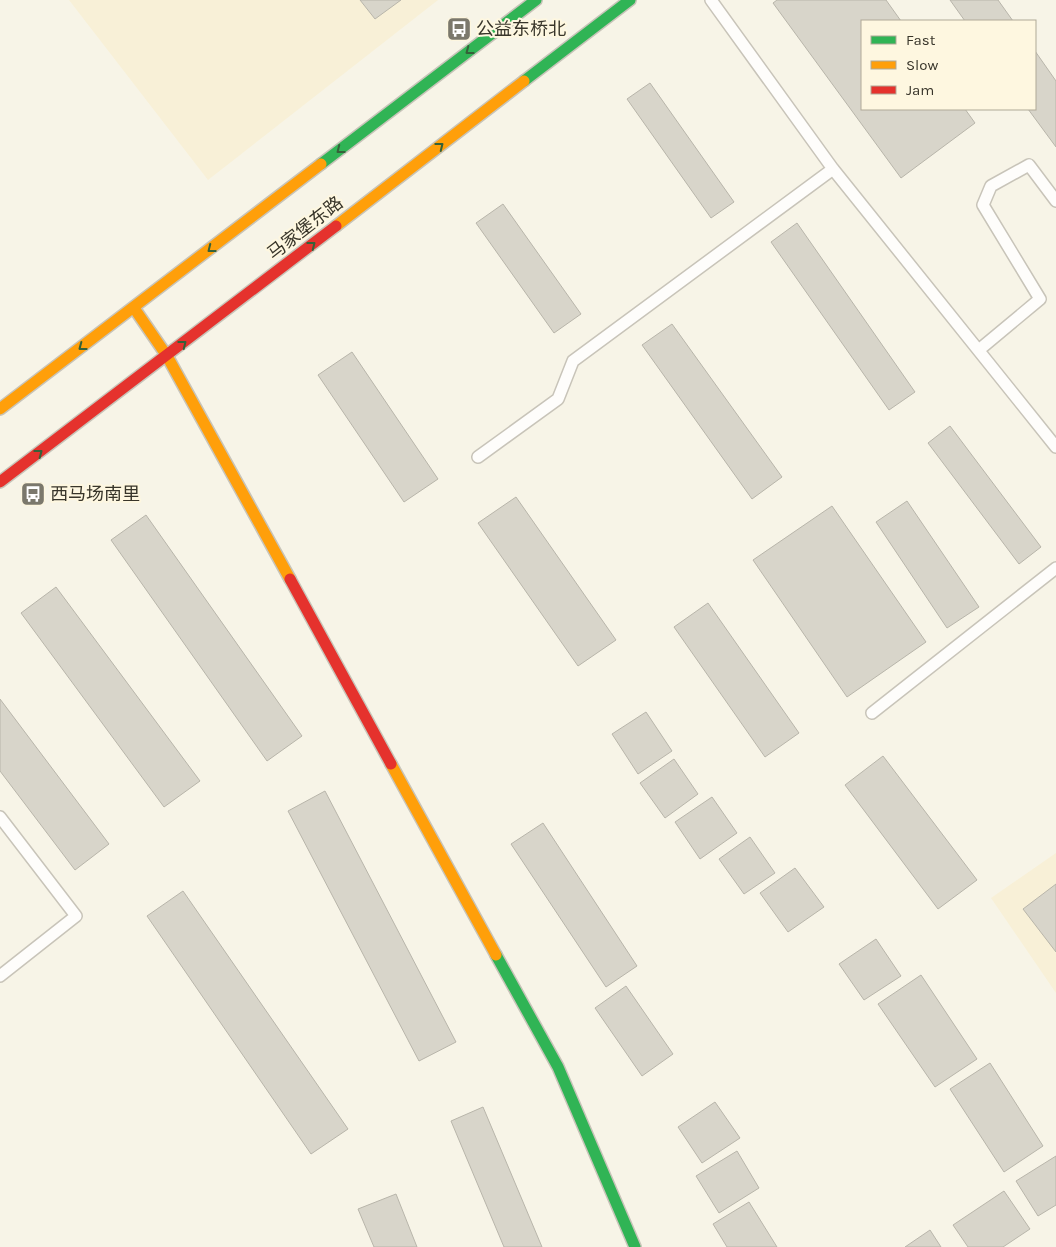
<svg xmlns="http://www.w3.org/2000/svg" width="1056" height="1247" viewBox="0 0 1056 1247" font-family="Karla,'Noto Sans SC',sans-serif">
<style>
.built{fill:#f8f0d7}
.building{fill:#d8d5ca;stroke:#b8b5aa}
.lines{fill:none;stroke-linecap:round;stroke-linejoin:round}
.lane-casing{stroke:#c8c4b9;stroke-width:14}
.fast-casing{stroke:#c8c4b9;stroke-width:14}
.slow-casing{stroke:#c8c4b9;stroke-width:14}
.jam-casing{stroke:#c8c4b9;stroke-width:14}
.lane{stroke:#fefdfb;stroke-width:11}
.fast{stroke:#30b455;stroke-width:11}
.slow{stroke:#ff9f0a;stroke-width:11}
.jam{stroke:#e5322d;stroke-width:11}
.oneway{stroke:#356139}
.labels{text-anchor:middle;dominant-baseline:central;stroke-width:4;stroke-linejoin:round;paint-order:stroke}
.poi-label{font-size:18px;fill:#38352a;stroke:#fef7e0;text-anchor:start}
.street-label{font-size:18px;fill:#38352a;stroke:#fef7e0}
</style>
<rect width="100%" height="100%" fill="#f7f4e7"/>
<path class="built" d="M 69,0 L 438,0 L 208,180 Z
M 1056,853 L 1056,993 L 991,898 Z"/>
<path class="building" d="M 360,0 L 401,0 L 375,19 Z
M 777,0 L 886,0 L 901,21 L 862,21 L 862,109 L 965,109 L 975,123 L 901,178 L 773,3 Z
M 950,0 L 998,0 L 1013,21 L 965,21 Z
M 1035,51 L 1056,81 L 1056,147 L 1028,109 L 1035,109 Z
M 650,83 L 734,202 L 711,218 L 627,99 Z
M 503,204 L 581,314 L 554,333 L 476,223 Z
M 797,223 L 915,392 L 889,410 L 771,242 Z
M 672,324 L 782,477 L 752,499 L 642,345 Z
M 352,352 L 438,479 L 404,502 L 318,375 Z
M 950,426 L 1041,547 L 1019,564 L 928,443 Z
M 516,497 L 616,640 L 578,666 L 478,523 Z
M 907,501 L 979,607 L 947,628 L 876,522 Z
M 832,506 L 926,642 L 847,697 L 753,560 Z
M 146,515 L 302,736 L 267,761 L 111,540 Z
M 56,587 L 200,781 L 164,807 L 21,613 Z
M 708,603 L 799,733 L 765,757 L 674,627 Z
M 0,699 L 109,844 L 75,870 L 0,771 Z
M 646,712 L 672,751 L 638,774 L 612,734 Z
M 883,756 L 977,880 L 938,909 L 845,785 Z
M 674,759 L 698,794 L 665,818 L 640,783 Z
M 325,791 L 456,1042 L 419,1061 L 288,811 Z
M 712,797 L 737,833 L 700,859 L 675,822 Z
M 543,823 L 637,966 L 606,987 L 511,844 Z
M 750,837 L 775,873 L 744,894 L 719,859 Z
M 795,868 L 824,907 L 788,932 L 760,893 Z
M 1056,884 L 1056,952 L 1023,909 Z
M 183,891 L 348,1129 L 311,1154 L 147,916 Z
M 876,939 L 901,976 L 864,1000 L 839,964 Z
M 921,975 L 977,1059 L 935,1087 L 878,1004 Z
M 626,986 L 673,1054 L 642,1076 L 595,1008 Z
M 990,1063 L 1043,1146 L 1004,1172 L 950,1089 Z
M 715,1102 L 740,1138 L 702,1163 L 678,1127 Z
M 483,1107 L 542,1247 L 504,1247 L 451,1121 Z
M 737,1151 L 759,1188 L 719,1213 L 696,1176 Z
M 1056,1156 L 1056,1205 L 1038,1216 L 1016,1181 Z
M 1004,1191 L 1030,1229 L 1003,1247 L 968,1247 L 953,1225 Z
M 396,1194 L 417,1247 L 374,1247 L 358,1209 Z
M 749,1202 L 777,1247 L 727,1247 L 713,1224 Z
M 930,1230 L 941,1247 L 905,1247 Z"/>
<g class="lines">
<defs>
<path id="lane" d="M 711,0 L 833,169 L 1056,447
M 980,349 L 1040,299 L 983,205 L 991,186 L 1029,165 L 1056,201
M 478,457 L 558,399 L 573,361 L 833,169
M 872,713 L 1056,568
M 0,817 L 76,916 L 0,976"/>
<path id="fast" d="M 524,81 L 630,0
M 321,164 L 536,0
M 496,955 L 558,1067 L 635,1247"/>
<path id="slow" d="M 336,226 L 524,81
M 134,308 L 167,356 L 290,579
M 0,409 L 321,164
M 391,764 L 496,955"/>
<path id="jam" d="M 0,482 L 336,226
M 290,579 L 391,764"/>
</defs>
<use href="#lane" class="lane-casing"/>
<use href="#fast" class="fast-casing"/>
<use href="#slow" class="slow-casing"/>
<use href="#jam" class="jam-casing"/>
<use href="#lane" class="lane"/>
<use href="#fast" class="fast"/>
<use href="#slow" class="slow"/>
<use href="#jam" class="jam"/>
</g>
<defs><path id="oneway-chevron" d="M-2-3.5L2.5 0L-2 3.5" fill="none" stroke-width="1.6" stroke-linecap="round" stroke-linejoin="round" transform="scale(1.25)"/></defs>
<g class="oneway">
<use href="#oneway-chevron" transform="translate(469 51) rotate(143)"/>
<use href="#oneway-chevron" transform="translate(440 146) rotate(-38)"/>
<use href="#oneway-chevron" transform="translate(340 150) rotate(142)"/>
<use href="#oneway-chevron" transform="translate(312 245) rotate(-38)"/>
<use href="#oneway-chevron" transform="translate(211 249) rotate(142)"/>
<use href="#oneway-chevron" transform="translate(183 344) rotate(-38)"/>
<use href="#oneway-chevron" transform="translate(82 347) rotate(143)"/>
<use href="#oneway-chevron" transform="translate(39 453) rotate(-37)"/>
</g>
<defs>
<symbol id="bus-square" viewBox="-11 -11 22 22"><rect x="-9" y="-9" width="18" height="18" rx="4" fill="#7b786c" stroke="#fef7e0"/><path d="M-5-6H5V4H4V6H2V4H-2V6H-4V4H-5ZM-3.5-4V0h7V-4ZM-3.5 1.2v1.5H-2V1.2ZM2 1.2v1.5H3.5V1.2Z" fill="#fff"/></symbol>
</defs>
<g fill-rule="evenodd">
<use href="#bus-square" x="445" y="15" width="28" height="28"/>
<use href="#bus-square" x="19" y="480" width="28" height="28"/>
</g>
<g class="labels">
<g class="poi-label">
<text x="476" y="29">公益东桥北</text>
<text x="50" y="494">西马场南里</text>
</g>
<g class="street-label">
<text transform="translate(305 228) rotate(-38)">马家堡东路</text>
</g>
</g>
<rect x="861" y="20" width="175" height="90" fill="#fef7e0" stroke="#afa997"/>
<rect x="871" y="36" width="25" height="8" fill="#30b455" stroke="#afa997"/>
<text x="906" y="45" font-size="15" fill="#38352a">Fast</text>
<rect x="871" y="61" width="25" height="8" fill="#ff9f0a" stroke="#afa997"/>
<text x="906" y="70" font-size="15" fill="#38352a">Slow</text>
<rect x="871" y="86" width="25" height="8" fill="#e5322d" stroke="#afa997"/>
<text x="906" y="95" font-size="15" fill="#38352a">Jam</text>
</svg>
